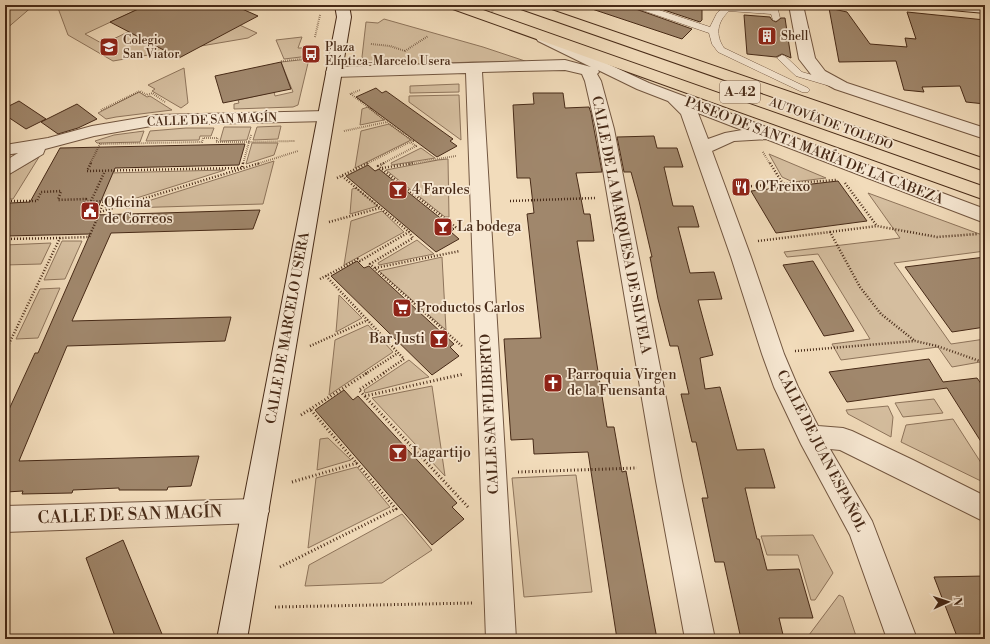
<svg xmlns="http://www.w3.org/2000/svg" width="990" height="644" viewBox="0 0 990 644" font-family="'Libre Bodoni',serif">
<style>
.green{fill:#d5be9f;stroke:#8e745b}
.building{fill:#a0876c;stroke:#472a17}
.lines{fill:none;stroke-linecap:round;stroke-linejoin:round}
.motorway-tunnel{stroke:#d0b89a;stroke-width:16;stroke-dasharray:16 8;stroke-linecap:butt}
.service-casing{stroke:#725640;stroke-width:1}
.minor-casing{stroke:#725640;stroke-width:2}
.secondary-casing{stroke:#472a17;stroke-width:2}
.motorway-casing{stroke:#472a17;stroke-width:2}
.path-far2{stroke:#472a17;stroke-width:2;stroke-dasharray:0.5 1.5;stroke-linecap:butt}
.path-far1{stroke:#472a17;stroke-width:2.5;stroke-dasharray:1 2;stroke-linecap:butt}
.path{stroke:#472a17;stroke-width:3;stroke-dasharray:1 2.5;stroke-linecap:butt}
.service{fill:#f7e8d3;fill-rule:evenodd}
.minor{fill:#f7e8d3;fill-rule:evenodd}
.secondary{fill:#f7e8d3;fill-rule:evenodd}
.motorway{fill:#f2dcbb;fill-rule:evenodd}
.labels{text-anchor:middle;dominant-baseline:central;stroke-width:3.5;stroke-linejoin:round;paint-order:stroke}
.far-poi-label{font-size:12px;fill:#472a17;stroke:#f7e8d3;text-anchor:start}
.far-street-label{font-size:12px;fill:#472a17;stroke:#f7e8d3}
.shield{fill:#f7e8d3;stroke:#7c634f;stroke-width:1}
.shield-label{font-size:13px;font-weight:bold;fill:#472a17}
.street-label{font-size:14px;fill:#472a17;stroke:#f7e8d3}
.poi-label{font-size:14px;fill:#472a17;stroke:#f7e8d3;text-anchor:start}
.near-street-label{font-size:17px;fill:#472a17;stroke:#f7e8d3}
</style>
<rect width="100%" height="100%" fill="#f2dcbb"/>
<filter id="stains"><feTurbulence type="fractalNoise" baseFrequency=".005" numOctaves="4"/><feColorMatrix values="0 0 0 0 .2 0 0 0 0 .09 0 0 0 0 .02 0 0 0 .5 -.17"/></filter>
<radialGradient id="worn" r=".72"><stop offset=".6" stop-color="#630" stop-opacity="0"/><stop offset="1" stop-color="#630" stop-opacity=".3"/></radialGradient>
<path class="green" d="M 5,5 L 34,5 L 5,30 Z
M 40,5 L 147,5 L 85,34 L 103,44 L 184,5 L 196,5 L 257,33 L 248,38 L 113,61 L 68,35 L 58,8 L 39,6 Z
M 384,19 L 483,47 L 528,62 L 473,62 L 372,66 L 367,64 L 362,57 L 366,22 L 378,23 Z
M 302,37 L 298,48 L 311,48 L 309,56 L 284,59 L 276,40 Z
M 309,59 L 298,105 L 293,107 L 234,109 L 234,104 L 239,103 L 238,100 L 274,92 L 275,96 L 293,92 L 281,62 Z
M 184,68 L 188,103 L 181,108 L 152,91 L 155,89 L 148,85 Z
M 459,84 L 459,92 L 410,93 L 410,86 Z
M 139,92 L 147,97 L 150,96 L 172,110 L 116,117 L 106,119 L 98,113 Z
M 459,95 L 461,140 L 409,102 L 409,96 Z
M 368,107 L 384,120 L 360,125 L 362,109 Z
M 389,124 L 411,140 L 355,168 L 361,131 Z
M 281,126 L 278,139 L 253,140 L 257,127 Z
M 224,127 L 251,127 L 247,140 L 220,141 Z
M 186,128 L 214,128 L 211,136 L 200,136 L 199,140 L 146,141 L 150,131 Z
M 144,131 L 140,142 L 97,143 L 95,141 L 114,135 Z
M 252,143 L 278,143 L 274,155 L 246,164 Z
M 421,148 L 435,158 L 392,165 L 391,163 Z
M 769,154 L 826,178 L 793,182 L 782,177 Z
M 39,157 L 13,199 L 5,199 L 5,177 Z
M 448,159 L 449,217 L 445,217 L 386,170 L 438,160 Z
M 274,161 L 263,204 L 126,208 Z
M 225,170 L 105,208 L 109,199 L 96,199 L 109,173 Z
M 356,188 L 378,206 L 350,214 L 352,189 Z
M 868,193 L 985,236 L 985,251 L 894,263 L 951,344 L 985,339 L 985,369 L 980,362 L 952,367 L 938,347 L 841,360 L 832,344 L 870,339 L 818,254 L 787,257 L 784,252 L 900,238 Z
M 382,211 L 404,232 L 344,265 L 351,221 Z
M 417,240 L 434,254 L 379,265 L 378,263 Z
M 62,241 L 82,241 L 65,279 L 44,280 Z
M 51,243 L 41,264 L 5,265 L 5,245 Z
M 442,257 L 446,330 L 379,271 Z
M 60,288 L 38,338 L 16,339 L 40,289 Z
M 339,295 L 362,318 L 336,332 Z
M 368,325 L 393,352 L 329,395 L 335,340 Z
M 409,360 L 429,377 L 365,393 L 364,390 Z
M 432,386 L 445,476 L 372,398 Z
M 934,399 L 943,413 L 903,417 L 895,403 Z
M 888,406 L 893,417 L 891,437 L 848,414 L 846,410 Z
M 953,419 L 985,469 L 985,483 L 901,442 L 906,425 Z
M 328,438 L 351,460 L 317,470 L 320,439 Z
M 357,467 L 390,507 L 308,548 L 316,478 Z
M 576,475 L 592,592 L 524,597 L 512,478 Z
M 402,514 L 432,550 L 382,583 L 305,586 L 309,565 Z
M 813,535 L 833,573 L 815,600 L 811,600 L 798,555 L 767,555 L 761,536 Z
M 839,595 L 843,597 L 857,639 L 806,639 Z"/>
<path class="building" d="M 147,5 L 233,5 L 258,16 L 179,58 L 110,22 Z
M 593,5 L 631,5 L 633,8 L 692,29 L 682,39 L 592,9 Z
M 649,5 L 702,5 L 702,20 L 700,22 Z
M 829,8 L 847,12 L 870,44 L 907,47 L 905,38 L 916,39 L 907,12 L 985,20 L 985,71 L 983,89 L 985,91 L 985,104 L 966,102 L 960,86 L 922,87 L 924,92 L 904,90 L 896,61 L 839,62 Z
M 744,15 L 770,17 L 772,20 L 776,22 L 781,18 L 785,18 L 791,58 L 782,54 L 776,57 L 747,54 Z
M 281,62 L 291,89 L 223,103 L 215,76 Z
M 376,88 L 382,93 L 386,91 L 453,139 L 450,141 L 457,146 L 437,157 L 356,97 Z
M 533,93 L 563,93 L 565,108 L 589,107 L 591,113 L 602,172 L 576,173 L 584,214 L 590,214 L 594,241 L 577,241 L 607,427 L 614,427 L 622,472 L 626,471 L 657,639 L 617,639 L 588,452 L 534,454 L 533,439 L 511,440 L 504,339 L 541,338 L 527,214 L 534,213 L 530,178 L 517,178 L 513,105 L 534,104 Z
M 19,101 L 46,119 L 26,129 L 5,115 L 5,108 Z
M 77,104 L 97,119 L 78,128 L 58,134 L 41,122 Z
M 654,136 L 657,148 L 677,148 L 683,167 L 664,167 L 673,206 L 693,206 L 699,227 L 678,227 L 690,273 L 714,272 L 722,299 L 698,300 L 713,355 L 700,358 L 705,389 L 720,387 L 737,450 L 764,449 L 775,488 L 745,488 L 757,539 L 759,539 L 767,570 L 799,569 L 813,618 L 779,618 L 784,639 L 741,639 L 724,562 L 715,562 L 702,498 L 708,498 L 696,442 L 692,442 L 681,394 L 689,394 L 678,346 L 670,346 L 658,299 L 650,257 L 652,257 L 639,201 L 631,172 L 624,172 L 617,137 Z
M 245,144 L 239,165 L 115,168 L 95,215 L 260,210 L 253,229 L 111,233 L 72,321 L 231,317 L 225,341 L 67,346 L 19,461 L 199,456 L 191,486 L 168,487 L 167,490 L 119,490 L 119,488 L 73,490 L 72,493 L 22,494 L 23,491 L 6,492 L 5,494 L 5,418 L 35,353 L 38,353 L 90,234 L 5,236 L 5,205 L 9,205 L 10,203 L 30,202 L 60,148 Z
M 368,165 L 375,171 L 379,169 L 454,229 L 451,232 L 459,239 L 436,252 L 346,176 Z
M 838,181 L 867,221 L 776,233 L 751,191 Z
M 985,257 L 985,327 L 952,332 L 905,267 Z
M 357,261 L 364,268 L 369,266 L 454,344 L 450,347 L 459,356 L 432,375 L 331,276 Z
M 813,261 L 854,331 L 824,336 L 783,265 Z
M 929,359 L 943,382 L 977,378 L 985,389 L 985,448 L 947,388 L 847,402 L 829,372 Z
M 344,390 L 353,400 L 358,396 L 457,503 L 452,507 L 464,519 L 432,545 L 315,410 Z
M 123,540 L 164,639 L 116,639 L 86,558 Z
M 985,576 L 985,639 L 958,639 L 934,577 Z"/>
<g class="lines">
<path class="motorway-tunnel" d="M 494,5 L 496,6"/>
<defs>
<path id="service" d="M 632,5 L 644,5 L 710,27 L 717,13 L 726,5 L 778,10 L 780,18 L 776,21 L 773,20 L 771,14 L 729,11 C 717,22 715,35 724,48 L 808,88 L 810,90 L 808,92 L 802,92 L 718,52 L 712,44 L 709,33 L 633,7 Z
M 782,55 L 785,56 L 802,72 L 836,82 L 838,84 L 833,87 L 796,76 L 777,58 Z"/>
<path id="minor" d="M 789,5 L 803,5 L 815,58 L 825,71 L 847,83 L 985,128 L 985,139 L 835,89 L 813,77 L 799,59 Z
M 543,34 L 649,83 L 985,209 L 985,223 L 766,139 L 734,141 L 712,151 L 751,257 L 784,354 L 798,387 L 818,426 L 843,428 L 852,431 L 913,460 L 985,496 L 985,522 L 840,450 L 830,449 L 872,521 L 917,639 L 887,639 L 850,535 L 801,444 L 774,387 L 762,354 L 731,257 L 681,114 L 668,101 L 637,89 L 598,70 L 599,72 L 597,74 L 601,81 L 614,129 L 682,481 L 715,639 L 685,639 L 656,481 L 596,129 L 585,81 L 582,74 L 565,70 L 482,72 L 516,639 L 486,639 L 466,73 L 334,77 L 328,75 L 326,72 L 328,69 L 334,67 L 565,60 L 591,67 L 538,41 L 536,38 L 538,35 ZM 698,113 L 742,130 L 725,133 L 708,139 Z
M 326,111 L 332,112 L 334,116 L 332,120 L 326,121 L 157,125 L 94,136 L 45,149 L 43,154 L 11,173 L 5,175 L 5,161 L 18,153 L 5,155 L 5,145 L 48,138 L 92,126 L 157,115 Z
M 256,499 L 265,502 L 269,511 L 265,520 L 256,523 L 5,532 L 5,506 Z"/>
<path id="secondary" d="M 335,5 L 349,5 L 351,17 L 247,639 L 217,639 L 337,17 Z
M 933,5 L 985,5 L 985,13 L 940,9 L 935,8 Z"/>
<path id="motorway" d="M 448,5 L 469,5 L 985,187 L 985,200 L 450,8 Z
M 516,5 L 537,5 L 985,159 L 985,171 L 518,8 Z"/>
</defs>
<use href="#service" class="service-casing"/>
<use href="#minor" class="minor-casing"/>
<use href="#secondary" class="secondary-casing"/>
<use href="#motorway" class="motorway-casing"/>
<path class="path-far2" d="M 315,37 L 320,15
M 371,44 L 390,46 L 405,51
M 405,51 L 428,36
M 281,61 L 312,57
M 350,94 L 360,90
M 351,94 L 386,121
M 101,110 L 140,91 L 147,95 L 152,93 L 165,102
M 344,131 L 387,122 L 413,141 L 411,142
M 251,135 L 249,142 L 295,141
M 763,152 L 770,164
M 90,164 L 100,144 L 202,142 L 203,138 L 218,138 L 216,142 L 249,142 L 243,164
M 257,164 L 298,151
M 366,164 L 410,142
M 382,164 L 416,146 L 410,142
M 408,164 L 456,156"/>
<path class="path-far1" d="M 91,163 L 87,171 L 242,168 L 243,163
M 384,163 L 378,166 L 458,229
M 770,163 L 783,184
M 382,168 L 414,163
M 342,176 L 409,232 L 413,238 L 370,264 L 463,347
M 337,178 L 368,163
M 845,183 L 877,226
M 739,187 L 836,180
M 5,201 L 37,201 L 41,192 L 61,191 L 58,200 L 86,199 L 85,202 L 104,201 L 100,211
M 91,201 L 105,171
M 510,201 L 595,198
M 329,222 L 380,208
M 830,232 L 877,226 L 937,237 L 978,234
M 5,239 L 60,238
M 758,241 L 830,232 L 860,287 L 881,314 L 915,341
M 375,268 L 460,251
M 326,276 L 404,359 L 382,374
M 320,279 L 358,259 L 360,261 L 409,232
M 310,346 L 368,320
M 795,351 L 915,341 L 937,346 L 985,363
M 5,352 L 60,238 L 89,237 L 100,212 L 260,163
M 365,374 L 398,353"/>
<path class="path" d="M 384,373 L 359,390 L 468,507
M 365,396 L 464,374
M 301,415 L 367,373
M 518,472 L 637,468
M 292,482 L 357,463
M 280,567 L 396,509 L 310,409
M 275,607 L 474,603"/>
<use href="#service" class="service"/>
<use href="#minor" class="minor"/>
<use href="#secondary" class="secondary"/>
<use href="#motorway" class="motorway"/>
</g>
<defs>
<symbol id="building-square" viewBox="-11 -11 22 22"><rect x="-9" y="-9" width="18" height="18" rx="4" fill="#8f2418" stroke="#f7e8d3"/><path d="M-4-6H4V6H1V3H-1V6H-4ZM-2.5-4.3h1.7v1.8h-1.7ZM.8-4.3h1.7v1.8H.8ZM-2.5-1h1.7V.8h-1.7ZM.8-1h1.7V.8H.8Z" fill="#fff"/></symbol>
<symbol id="school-square" viewBox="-11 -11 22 22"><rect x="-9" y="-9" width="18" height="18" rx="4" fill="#8f2418" stroke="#f7e8d3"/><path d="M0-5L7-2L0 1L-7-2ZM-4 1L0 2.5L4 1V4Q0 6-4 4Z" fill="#fff"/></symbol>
<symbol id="bus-square" viewBox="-11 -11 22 22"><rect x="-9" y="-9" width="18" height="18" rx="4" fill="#8f2418" stroke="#f7e8d3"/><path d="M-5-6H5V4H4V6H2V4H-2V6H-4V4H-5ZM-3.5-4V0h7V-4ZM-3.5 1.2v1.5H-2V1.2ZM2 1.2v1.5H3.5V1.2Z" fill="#fff"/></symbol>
<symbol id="restaurant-square" viewBox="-11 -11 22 22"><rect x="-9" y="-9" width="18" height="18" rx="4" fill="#8f2418" stroke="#f7e8d3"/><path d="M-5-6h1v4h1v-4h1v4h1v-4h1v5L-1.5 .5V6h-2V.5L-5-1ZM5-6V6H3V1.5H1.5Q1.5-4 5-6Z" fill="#fff"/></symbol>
<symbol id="bar-square" viewBox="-11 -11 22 22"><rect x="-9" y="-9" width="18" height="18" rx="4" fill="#8f2418" stroke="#f7e8d3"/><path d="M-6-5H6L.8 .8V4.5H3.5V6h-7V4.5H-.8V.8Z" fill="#fff"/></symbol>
<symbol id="civic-square" viewBox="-11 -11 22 22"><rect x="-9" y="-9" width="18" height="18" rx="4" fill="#8f2418" stroke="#f7e8d3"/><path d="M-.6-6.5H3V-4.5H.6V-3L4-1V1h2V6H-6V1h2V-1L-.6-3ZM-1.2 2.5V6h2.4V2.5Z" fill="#fff"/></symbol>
<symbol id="supermarket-square" viewBox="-11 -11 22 22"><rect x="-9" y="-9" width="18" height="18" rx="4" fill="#8f2418" stroke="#f7e8d3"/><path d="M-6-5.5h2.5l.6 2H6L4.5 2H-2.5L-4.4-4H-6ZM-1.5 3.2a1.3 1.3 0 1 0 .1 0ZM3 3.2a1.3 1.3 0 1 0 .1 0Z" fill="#fff"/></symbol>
<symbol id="church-square" viewBox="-11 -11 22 22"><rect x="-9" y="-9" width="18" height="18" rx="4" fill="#8f2418" stroke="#f7e8d3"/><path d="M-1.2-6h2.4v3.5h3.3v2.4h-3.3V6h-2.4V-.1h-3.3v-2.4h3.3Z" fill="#fff"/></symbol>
</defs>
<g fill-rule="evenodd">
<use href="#building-square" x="756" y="25" width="22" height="22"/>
<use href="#school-square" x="98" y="36" width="22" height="22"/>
<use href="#bus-square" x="300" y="43" width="22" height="22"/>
<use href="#restaurant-square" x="730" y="176" width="22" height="22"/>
<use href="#bar-square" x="387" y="179" width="22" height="22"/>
<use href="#civic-square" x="79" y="200" width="22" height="22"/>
<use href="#bar-square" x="432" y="216" width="22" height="22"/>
<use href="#supermarket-square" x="391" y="297" width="22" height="22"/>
<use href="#bar-square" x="428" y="328" width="22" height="22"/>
<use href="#church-square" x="542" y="372" width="22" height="22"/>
<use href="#bar-square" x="387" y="442" width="22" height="22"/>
</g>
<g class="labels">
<g class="far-poi-label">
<text x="781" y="36">Shell</text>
<text x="123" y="40">Colegio<tspan x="123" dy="14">San Viator</tspan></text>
<text x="325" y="47">Plaza<tspan x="325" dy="14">Elíptica-Marcelo Usera</tspan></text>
</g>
<g class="far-street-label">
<text transform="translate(212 120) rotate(-2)">CALLE DE SAN MAGÍN</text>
<text transform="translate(831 124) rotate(20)">AUTOVÍA DE TOLEDO</text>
</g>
<rect class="shield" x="720" y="81" width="40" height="22" rx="3"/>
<g class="shield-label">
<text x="740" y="92">A-42</text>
</g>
<g class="street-label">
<text transform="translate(814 151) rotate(21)">PASEO DE SANTA MARÍA DE LA CABEZA</text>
<text transform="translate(621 225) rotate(79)">CALLE DE LA MARQUESA DE SILVELA</text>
<text transform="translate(288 328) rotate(-80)">CALLE DE MARCELO USERA</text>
<text transform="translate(490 414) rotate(-93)">CALLE SAN FILIBERTO</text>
<text transform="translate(821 451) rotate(63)">CALLE DE JUAN ESPAÑOL</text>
</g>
<g class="poi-label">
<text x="755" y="187">O'Freixo</text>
<text x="412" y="190">4 Faroles</text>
<text x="104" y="203">Oficina<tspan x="104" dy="16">de Correos</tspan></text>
<text x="457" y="227">La bodega</text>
<text x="416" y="308">Productos Carlos</text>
<text x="425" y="339" text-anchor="end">Bar Justi</text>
<text x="567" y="375">Parroquia Virgen<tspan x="567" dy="16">de la Fuensanta</tspan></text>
<text x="412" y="453">Lagartijo</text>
</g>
<g class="near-street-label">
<text transform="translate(130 515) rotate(-2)">CALLE DE SAN MAGÍN</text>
</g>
</g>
<rect width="990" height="644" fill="none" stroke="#f2dcbb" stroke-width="20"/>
<rect x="6" y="6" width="978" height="632" fill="none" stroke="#472a17" stroke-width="2"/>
<rect x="10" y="10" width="970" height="624" fill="none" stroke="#472a17"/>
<g transform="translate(948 602) rotate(87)" stroke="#f7e8d3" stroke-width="3" paint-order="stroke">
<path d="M0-3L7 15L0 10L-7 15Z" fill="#472a17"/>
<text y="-6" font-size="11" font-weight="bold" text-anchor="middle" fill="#472a17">N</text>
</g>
<rect width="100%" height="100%" filter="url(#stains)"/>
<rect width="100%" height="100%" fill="url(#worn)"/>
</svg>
